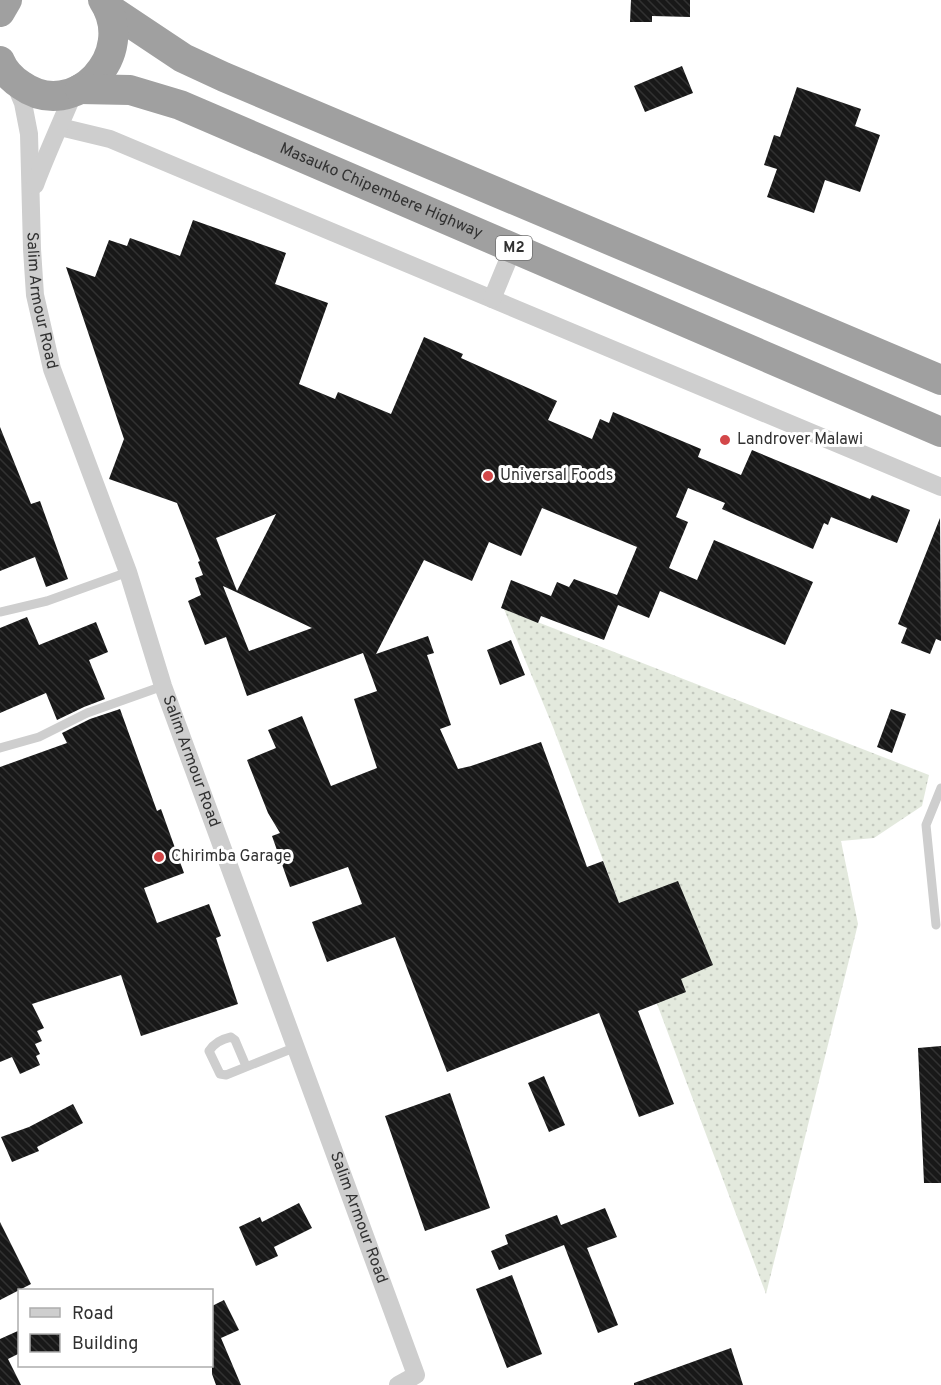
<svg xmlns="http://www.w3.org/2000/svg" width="941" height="1385" viewBox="0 0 941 1385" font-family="Overpass,sans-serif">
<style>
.grass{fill:url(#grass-dots)}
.building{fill:url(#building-back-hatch);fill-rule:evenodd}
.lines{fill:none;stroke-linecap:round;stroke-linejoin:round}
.service{stroke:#cecece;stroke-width:9}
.minor{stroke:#cecece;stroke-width:18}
.trunk{stroke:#a0a0a0;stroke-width:30}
.poi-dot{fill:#d34749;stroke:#fff;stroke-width:2}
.labels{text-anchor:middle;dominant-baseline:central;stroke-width:6;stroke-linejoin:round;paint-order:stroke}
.shield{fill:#fff;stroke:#6f6f6f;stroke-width:1.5}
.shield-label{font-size:15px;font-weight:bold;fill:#313131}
.street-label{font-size:16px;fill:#313131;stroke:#fff}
.poi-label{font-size:16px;fill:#313131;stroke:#fff;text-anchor:start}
</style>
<defs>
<pattern id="grass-dots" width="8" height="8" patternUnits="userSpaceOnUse" patternTransform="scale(1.5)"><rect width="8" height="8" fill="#e3e9dd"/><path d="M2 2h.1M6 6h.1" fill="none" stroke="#c3c8be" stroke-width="1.8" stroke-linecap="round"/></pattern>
<pattern id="building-back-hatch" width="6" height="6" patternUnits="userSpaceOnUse" patternTransform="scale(1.5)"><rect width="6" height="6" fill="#181818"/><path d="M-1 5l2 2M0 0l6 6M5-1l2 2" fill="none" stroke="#313131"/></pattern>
</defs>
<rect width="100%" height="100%" fill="#fff"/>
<path class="grass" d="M 504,609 L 929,775 L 922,806 L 874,838 L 841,841 L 858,924 L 766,1294 L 553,727 Z"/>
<path class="building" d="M 631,0 L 690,0 L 690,17 L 652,16 L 652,22 L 630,22 Z
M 682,66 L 693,93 L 645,112 L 634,86 Z
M 797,87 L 861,109 L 855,126 L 880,135 L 860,192 L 825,180 L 814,213 L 767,197 L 777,169 L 764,165 L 774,135 L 780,137 Z
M 193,220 L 286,253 L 275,284 L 328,303 L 299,384 L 335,399 L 338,392 L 391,414 L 424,337 L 463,354 L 461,358 L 557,401 L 548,420 L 592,439 L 600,419 L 609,423 L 613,412 L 701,449 L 698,457 L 741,475 L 752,450 L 870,499 L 872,495 L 910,510 L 897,543 L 831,517 L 828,525 L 824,523 L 813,549 L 722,509 L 725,503 L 688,488 L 676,517 L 688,522 L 669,568 L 697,580 L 714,540 L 813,582 L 785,645 L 660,591 L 649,618 L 618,605 L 604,640 L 541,616 L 538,623 L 501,608 L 511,580 L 551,596 L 557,582 L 569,587 L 574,579 L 617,595 L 637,547 L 542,508 L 521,556 L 489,542 L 472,581 L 424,560 L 376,654 L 428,636 L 434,653 L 427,655 L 451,725 L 440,729 L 458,769 L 471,766 L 541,742 L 587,867 L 603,861 L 619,903 L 678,881 L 713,965 L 681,979 L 686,992 L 638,1011 L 674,1104 L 639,1117 L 599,1013 L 447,1072 L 395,937 L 327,962 L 312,922 L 362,904 L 348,867 L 290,887 L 272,836 L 280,833 L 268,813 L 247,760 L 276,748 L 268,730 L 302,716 L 331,786 L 377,768 L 354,699 L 377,691 L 363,653 L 247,696 L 226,637 L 205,645 L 188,601 L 201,595 L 195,578 L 203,575 L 198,562 L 200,561 L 177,503 L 109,479 L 124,439 L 66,267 L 95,277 L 109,240 L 127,246 L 130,238 L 180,256 ZM 276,514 L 237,591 L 216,538 ZM 223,586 L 236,592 L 312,628 L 249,651 Z
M 0,427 L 31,504 L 40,501 L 68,579 L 46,587 L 35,557 L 0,571 Z
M 940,518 L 941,641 L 936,639 L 930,654 L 901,643 L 907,628 L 898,624 Z
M 27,617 L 39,645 L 96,622 L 108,652 L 89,660 L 105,699 L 84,707 L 57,720 L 46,693 L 0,713 L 0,628 Z
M 511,640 L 525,675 L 500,685 L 487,650 Z
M 120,709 L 157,811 L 161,809 L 184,873 L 144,888 L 157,923 L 209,904 L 221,936 L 216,938 L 238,1004 L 141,1036 L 121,975 L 32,1004 L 44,1028 L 37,1031 L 42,1041 L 35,1044 L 40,1054 L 36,1056 L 40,1065 L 20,1074 L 12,1057 L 0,1062 L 0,767 L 67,743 L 62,733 L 90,719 Z
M 891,709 L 906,714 L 892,753 L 877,747 Z
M 941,1046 L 941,1183 L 924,1183 L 918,1048 Z
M 544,1076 L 565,1125 L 549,1132 L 528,1083 Z
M 450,1093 L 490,1208 L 425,1231 L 385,1116 Z
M 73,1104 L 83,1123 L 37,1147 L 39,1151 L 12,1162 L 1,1137 L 29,1127 Z
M 299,1203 L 312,1228 L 274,1247 L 278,1256 L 256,1266 L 239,1227 L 260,1217 L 262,1222 Z
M 605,1208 L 617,1237 L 587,1248 L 618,1325 L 598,1333 L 564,1245 L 499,1270 L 491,1251 L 508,1244 L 505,1235 L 557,1215 L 561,1225 Z
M 0,1222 L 31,1284 L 0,1300 Z
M 512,1275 L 542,1354 L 507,1368 L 476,1289 Z
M 224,1300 L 239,1330 L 221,1338 L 241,1385 L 216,1385 L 212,1374 L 212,1306 Z
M 20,1330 L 20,1353 L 8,1359 L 21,1385 L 0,1385 L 0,1339 Z
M 731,1348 L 743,1385 L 634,1385 L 634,1383 Z"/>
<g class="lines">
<path class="service" d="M 0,612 L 47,601 L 128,572
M 0,748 L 39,737 L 87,713 L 163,686
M 936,925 L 926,825 L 941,788
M 246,1066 L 235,1040 L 231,1037 C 222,1039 214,1043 209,1051 L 220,1074 L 226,1075 L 296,1047"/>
<g class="minor">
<path id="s1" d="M 13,79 L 23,103 L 29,134 L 32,249 L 35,295 L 52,369 L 128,572 L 163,686 L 416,1375 L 398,1385"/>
<path d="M 60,127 L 110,139 L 941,487"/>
<path d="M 35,185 C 47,153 61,123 74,92"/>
<path d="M 492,299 L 513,248"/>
</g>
<g class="trunk">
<path d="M 108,8 L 183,58 L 224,77 L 941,380"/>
<path d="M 0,12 L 7,0"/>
<path d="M 0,61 C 4,71 12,79 21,85 C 74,123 139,54 103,0"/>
<path id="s2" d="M 80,89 L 130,90 L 180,105 L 941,432"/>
</g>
</g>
<g class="poi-dot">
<circle cx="725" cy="440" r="6"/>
<circle cx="488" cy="476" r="6"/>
<circle cx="159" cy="857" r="6"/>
</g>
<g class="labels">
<rect class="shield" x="496" y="236" width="36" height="24" rx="4.5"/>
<g class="shield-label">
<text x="514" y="248">M2</text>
</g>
<g class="street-label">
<text stroke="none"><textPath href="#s2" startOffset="321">Masauko Chipembere Highway</textPath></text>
<text stroke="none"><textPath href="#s1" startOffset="225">Salim Armour Road</textPath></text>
<text stroke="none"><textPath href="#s1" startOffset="711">Salim Armour Road</textPath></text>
<text stroke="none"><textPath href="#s1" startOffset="1197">Salim Armour Road</textPath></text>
</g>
<g class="poi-label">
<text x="737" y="440">Landrover Malawi</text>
<text x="500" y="476">Universal Foods</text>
<text x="171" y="857">Chirimba Garage</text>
</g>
</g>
<rect x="18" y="1289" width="195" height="78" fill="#ffffff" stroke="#adadad" stroke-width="1.5"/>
<rect x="30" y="1308" width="30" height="9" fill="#cecece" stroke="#adadad" stroke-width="1.5"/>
<text x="72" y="1319" font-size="18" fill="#313131">Road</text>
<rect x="30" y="1334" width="30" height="18" fill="url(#building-back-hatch)" stroke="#adadad" stroke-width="1.5"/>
<text x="72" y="1349" font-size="18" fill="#313131">Building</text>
</svg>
